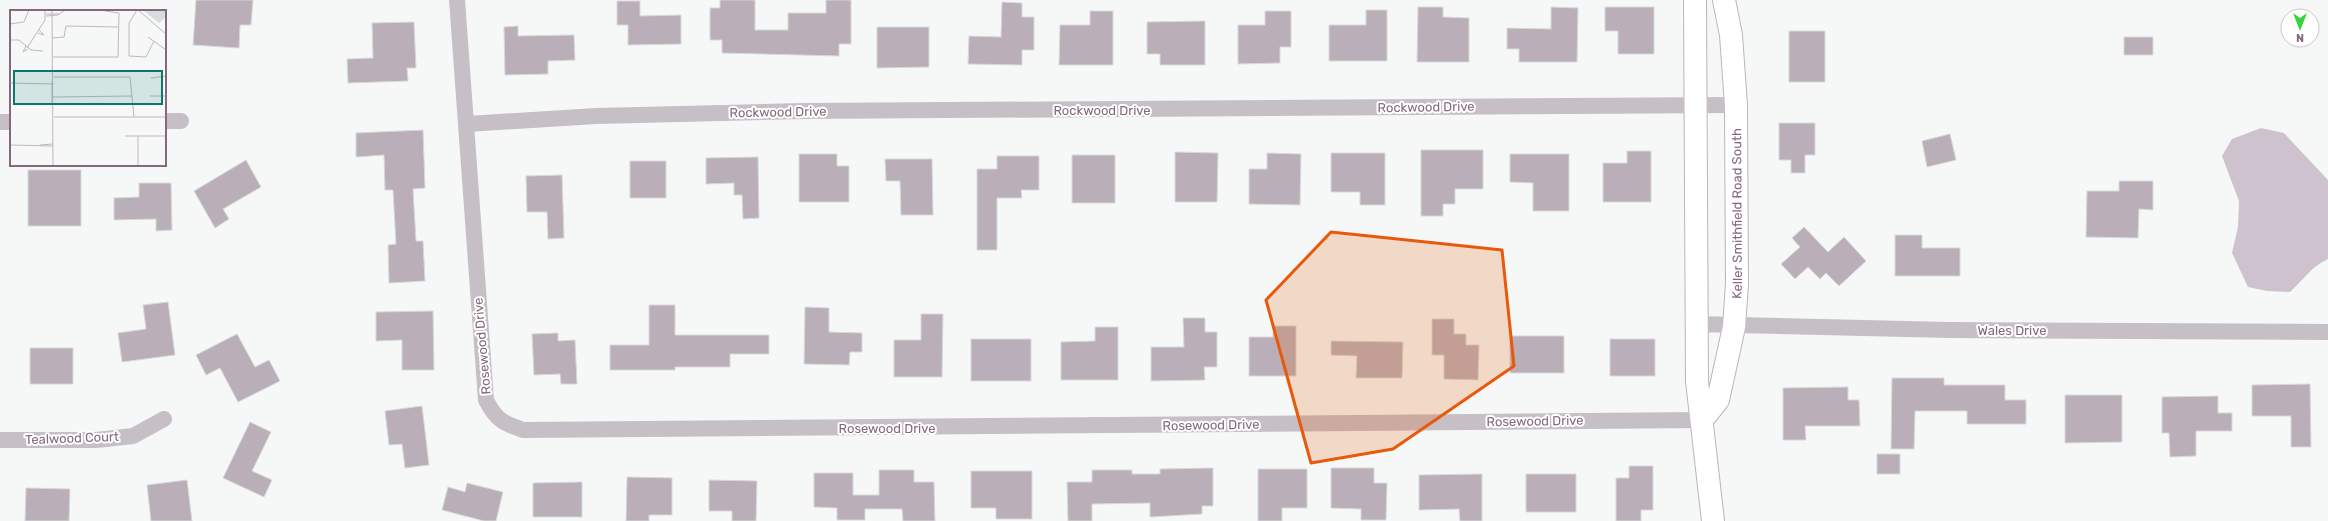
<svg xmlns="http://www.w3.org/2000/svg" width="2328" height="521" viewBox="0 0 2328 521" font-family="Rubik,sans-serif">
<style>
.water{fill:#cec2ce}
.building{fill:#baafb8;stroke:#d7d9d9}
.lines{fill:none;stroke-linecap:round;stroke-linejoin:round}
.secondary-casing{stroke:#bdb4bb;stroke-width:24}
.minor{stroke:#c6bfc5;stroke-width:16}
.secondary{stroke:#fff;stroke-width:22}
.marked{fill:#e8590c;fill-opacity:0.2;stroke:#e8590c;stroke-width:3;stroke-linejoin:round}
.labels{text-anchor:middle;dominant-baseline:central;stroke-width:4;stroke-linejoin:round;paint-order:stroke}
.street-label{font-size:13px;fill:#84697e;stroke:#fff}
.inset-road{fill:none;stroke:#c1b6c0;stroke-width:1}
.view{fill:#0f766e;fill-opacity:0.15;stroke:#0f766e;stroke-width:2}
.inset-edge{fill:none;stroke:#84697e;stroke-width:2}
</style>
<rect width="100%" height="100%" fill="#f5f8f7"/>
<path class="water" d="M 2261,128 L 2284,133 L 2328,180 L 2328,259 C 2312,266 2303,280 2290,292 L 2267,291 L 2248,287 L 2232,253 L 2238,227 L 2239,201 L 2222,156 L 2232,139 Z"/>
<path class="building" d="M 196,0 L 253,0 L 251,25 L 240,25 L 239,48 L 193,45 Z
M 720,0 L 755,0 L 755,30 L 788,30 L 788,13 L 826,13 L 826,0 L 851,0 L 851,44 L 839,44 L 839,56 L 722,53 L 722,40 L 710,40 L 710,8 L 720,8 Z
M 617,1 L 640,1 L 640,16 L 681,15 L 681,44 L 628,45 L 628,25 L 617,25 Z
M 1002,2 L 1022,3 L 1022,17 L 1034,17 L 1034,50 L 1022,50 L 1022,65 L 968,64 L 969,36 L 1001,37 Z
M 1418,7 L 1443,7 L 1443,17 L 1469,18 L 1469,62 L 1417,62 Z
M 1551,7 L 1578,8 L 1577,62 L 1519,62 L 1519,49 L 1507,49 L 1507,28 L 1551,29 Z
M 1605,7 L 1654,7 L 1654,54 L 1618,54 L 1618,31 L 1605,31 Z
M 1366,10 L 1387,10 L 1387,61 L 1329,61 L 1329,25 L 1366,25 Z
M 1090,11 L 1113,11 L 1113,65 L 1059,65 L 1060,25 L 1090,25 Z
M 1265,11 L 1291,11 L 1291,47 L 1280,47 L 1280,63 L 1238,64 L 1238,25 L 1265,25 Z
M 1205,21 L 1205,65 L 1160,65 L 1160,54 L 1147,54 L 1147,22 Z
M 414,22 L 416,68 L 407,68 L 408,81 L 348,83 L 347,59 L 373,58 L 372,23 Z
M 518,26 L 518,36 L 574,35 L 575,60 L 548,61 L 548,74 L 505,75 L 504,27 Z
M 877,27 L 929,27 L 929,67 L 877,68 Z
M 1789,31 L 1825,31 L 1825,82 L 1789,82 Z
M 2124,37 L 2153,37 L 2153,55 L 2124,55 Z
M 1779,123 L 1815,123 L 1815,155 L 1805,155 L 1805,173 L 1791,173 L 1791,160 L 1779,160 Z
M 423,130 L 425,188 L 413,189 L 416,241 L 423,241 L 425,281 L 389,283 L 388,245 L 396,244 L 393,190 L 385,190 L 384,155 L 356,157 L 356,133 Z
M 1950,134 L 1956,160 L 1927,167 L 1922,141 Z
M 1421,150 L 1483,150 L 1483,189 L 1455,189 L 1455,204 L 1443,204 L 1443,216 L 1421,216 Z
M 1627,151 L 1651,151 L 1651,202 L 1603,202 L 1603,163 L 1627,163 Z
M 1175,152 L 1218,153 L 1217,202 L 1175,202 Z
M 1267,153 L 1301,154 L 1300,205 L 1249,204 L 1249,169 L 1267,169 Z
M 1331,153 L 1385,153 L 1385,205 L 1360,205 L 1360,192 L 1331,192 Z
M 799,154 L 837,154 L 837,166 L 849,166 L 849,202 L 799,202 Z
M 1510,154 L 1569,154 L 1569,211 L 1533,211 L 1533,183 L 1510,182 Z
M 1072,155 L 1115,155 L 1115,203 L 1072,203 Z
M 997,156 L 1039,156 L 1039,190 L 1021,190 L 1022,198 L 997,198 L 997,250 L 977,250 L 977,169 L 997,169 Z
M 758,157 L 759,218 L 743,219 L 742,195 L 734,195 L 734,183 L 706,184 L 706,158 Z
M 885,159 L 932,159 L 933,215 L 901,215 L 900,181 L 886,181 Z
M 246,160 L 261,187 L 223,209 L 229,219 L 215,228 L 194,191 Z
M 630,161 L 666,161 L 666,198 L 630,198 Z
M 28,170 L 81,170 L 81,226 L 28,226 Z
M 562,175 L 564,238 L 548,239 L 547,212 L 527,212 L 526,176 Z
M 2119,181 L 2153,181 L 2153,210 L 2139,209 L 2138,238 L 2086,237 L 2087,191 L 2119,191 Z
M 139,183 L 171,183 L 172,230 L 156,231 L 156,219 L 114,220 L 114,198 L 139,197 Z
M 1804,227 L 1828,252 L 1844,237 L 1866,261 L 1839,286 L 1826,273 L 1820,279 L 1808,267 L 1795,279 L 1781,264 L 1800,247 L 1792,238 Z
M 1895,235 L 1922,235 L 1922,248 L 1960,248 L 1960,276 L 1895,276 Z
M 168,302 L 175,355 L 122,362 L 118,333 L 146,329 L 143,305 Z
M 649,305 L 675,305 L 675,335 L 769,335 L 769,354 L 730,354 L 730,367 L 675,367 L 675,370 L 610,370 L 610,345 L 649,345 Z
M 805,307 L 829,308 L 829,332 L 862,333 L 862,352 L 850,352 L 849,365 L 804,364 Z
M 433,311 L 434,370 L 402,370 L 402,340 L 376,341 L 376,312 Z
M 921,314 L 943,314 L 942,377 L 894,377 L 894,340 L 921,340 Z
M 1183,318 L 1205,318 L 1205,332 L 1217,332 L 1217,367 L 1204,367 L 1205,380 L 1151,381 L 1151,347 L 1184,347 Z
M 1432,319 L 1454,319 L 1454,334 L 1466,334 L 1466,345 L 1479,345 L 1478,380 L 1444,379 L 1444,355 L 1432,355 Z
M 1273,326 L 1296,326 L 1296,376 L 1249,376 L 1249,337 L 1273,337 Z
M 1095,327 L 1118,327 L 1118,380 L 1061,380 L 1061,342 L 1095,341 Z
M 558,333 L 558,341 L 575,340 L 577,384 L 561,384 L 560,374 L 534,375 L 532,334 Z
M 237,334 L 255,367 L 269,360 L 280,381 L 238,402 L 220,368 L 206,375 L 196,355 Z
M 1510,336 L 1564,336 L 1564,373 L 1510,373 Z
M 971,339 L 1031,339 L 1031,381 L 971,381 Z
M 1610,339 L 1655,339 L 1655,376 L 1610,376 Z
M 1331,341 L 1403,342 L 1402,378 L 1356,378 L 1357,356 L 1331,355 Z
M 30,348 L 73,348 L 73,384 L 30,384 Z
M 1892,378 L 1944,378 L 1944,385 L 2005,385 L 2005,400 L 2026,400 L 2026,424 L 1967,424 L 1967,411 L 1915,411 L 1914,449 L 1891,449 Z
M 2310,384 L 2311,447 L 2291,447 L 2291,416 L 2252,416 L 2252,385 Z
M 1848,387 L 1848,400 L 1859,400 L 1860,426 L 1805,426 L 1806,440 L 1783,440 L 1783,388 Z
M 2065,395 L 2122,395 L 2122,442 L 2065,443 Z
M 2218,396 L 2218,413 L 2232,413 L 2232,431 L 2196,431 L 2196,456 L 2170,457 L 2169,433 L 2162,433 L 2162,397 Z
M 422,406 L 429,465 L 405,468 L 402,444 L 389,445 L 385,411 Z
M 250,422 L 271,432 L 252,471 L 272,480 L 264,497 L 223,478 Z
M 1877,454 L 1900,454 L 1900,474 L 1877,474 Z
M 1629,466 L 1653,466 L 1653,510 L 1641,510 L 1641,521 L 1616,521 L 1616,478 L 1629,478 Z
M 1213,468 L 1213,506 L 1202,506 L 1202,514 L 1150,517 L 1150,503 L 1092,504 L 1092,521 L 1068,521 L 1067,482 L 1092,482 L 1092,470 L 1132,470 L 1132,474 L 1160,474 L 1160,469 Z
M 1331,468 L 1374,468 L 1374,483 L 1387,483 L 1386,520 L 1361,520 L 1361,509 L 1331,508 Z
M 1258,469 L 1307,469 L 1307,508 L 1282,508 L 1282,521 L 1258,521 Z
M 879,470 L 914,470 L 914,482 L 934,482 L 935,521 L 903,521 L 902,509 L 865,509 L 865,520 L 837,520 L 837,508 L 814,507 L 814,473 L 853,473 L 853,495 L 879,495 Z
M 971,471 L 1032,471 L 1032,519 L 996,519 L 996,508 L 971,508 Z
M 1482,474 L 1482,521 L 1460,521 L 1459,509 L 1419,510 L 1419,475 Z
M 1526,474 L 1576,474 L 1576,512 L 1526,512 Z
M 627,477 L 672,478 L 672,515 L 649,515 L 649,521 L 626,521 Z
M 187,480 L 192,521 L 151,521 L 147,485 Z
M 709,480 L 757,481 L 756,521 L 732,521 L 732,511 L 709,511 Z
M 582,482 L 582,517 L 533,517 L 533,483 Z
M 467,483 L 503,492 L 496,521 L 484,521 L 442,510 L 448,487 L 465,492 Z
M 26,488 L 70,489 L 69,521 L 25,521 Z"/>
<g class="lines">
<defs>
<g id="secondary">
<path d="M 1695,0 L 1697,381 L 1713,521"/>
<path id="s1" d="M 1702,420 L 1718,400 L 1734,327 L 1737,284 L 1736,105 L 1731,35 L 1724,0"/>
</g>
</defs>
<use href="#secondary" class="secondary-casing"/>
<path class="minor" d="M 457,0 L 486,400 C 496,420 503,423 523,430 L 1702,420
M 165,121 L 181,121
M 0,122 L 11,122
M 467,124 L 596,116 L 804,111 L 1736,105
M 1695,324 L 1949,330 L 2328,332
M 0,440 L 96,440 L 133,436 L 164,419"/>
<use href="#secondary" class="secondary"/>
</g>
<path class="marked" d="M 1331,232 L 1502,250 L 1514,366 L 1393,449 L 1311,463 L 1266,300 Z"/>
<g class="labels">
<g class="street-label">
<text transform="translate(1426 107) rotate(-1)">Rockwood Drive</text>
<text x="1102" y="110">Rockwood Drive</text>
<text transform="translate(778 112) rotate(-1)">Rockwood Drive</text>
<text stroke="none"><textPath href="#s1" startOffset="214">Keller Smithfield Road South</textPath></text>
<text x="2012" y="330">Wales Drive</text>
<text transform="translate(482 346) rotate(-95)">Rosewood Drive</text>
<text transform="translate(1535 421) rotate(-1)">Rosewood Drive</text>
<text transform="translate(1211 425) rotate(-1)">Rosewood Drive</text>
<text x="887" y="428">Rosewood Drive</text>
<text transform="translate(72 438) rotate(-2)">Tealwood Court</text>
</g>
</g>
<g transform="translate(10 10)">
<rect width="156" height="156" fill="#f5f8f7"/>
<path d="M 133,0 L 156,0 L 156,7 L 149,13 Z" fill="#d7dcde"/>
<path class="inset-road" d="M 42,0 L 43,156M 127,0 L 119,13 L 119,46 L 136,47 L 144,31M 128,0 L 156,24M 36,4 L 49,4M 36,6 L 48,5 L 55,0M 0,14 L 14,12 L 19,0M 28,23 L 34,25 L 29,20M 138,27 L 156,40M 42,28 L 54,27 L 56,16 L 108,17M 0,30 L 9,30 L 21,40 L 33,41M 16,36 L 13,42 L 18,39M 17,38 L 35,10 L 35,0M 43,47 L 108,47 L 109,3 L 95,1M 44,67 L 120,67 L 124,107M 141,68 L 156,66M 42,71 L 42,94M 0,73 L 44,74M 140,86 L 156,86M 43,87 L 122,86M 44,107 L 156,107M 115,126 L 156,126M 0,135 L 43,136M 30,135 L 43,134M 128,156 L 128,126"/>
<path class="view" d="M 4,61 L 152,61 L 152,94 L 4,94 Z"/>
<rect width="156" height="156" class="inset-edge"/>
</g>
<g transform="translate(2300 28) rotate(180)"><circle r="19" fill="#ffffff" stroke="#cec3cb"/>
<path d="M0-3L7 15L0 10L-7 15Z" fill="#38d538"/>
<text y="-6" font-size="11" font-weight="bold" text-anchor="middle" fill="#84697e">N</text>
</g>
</svg>
